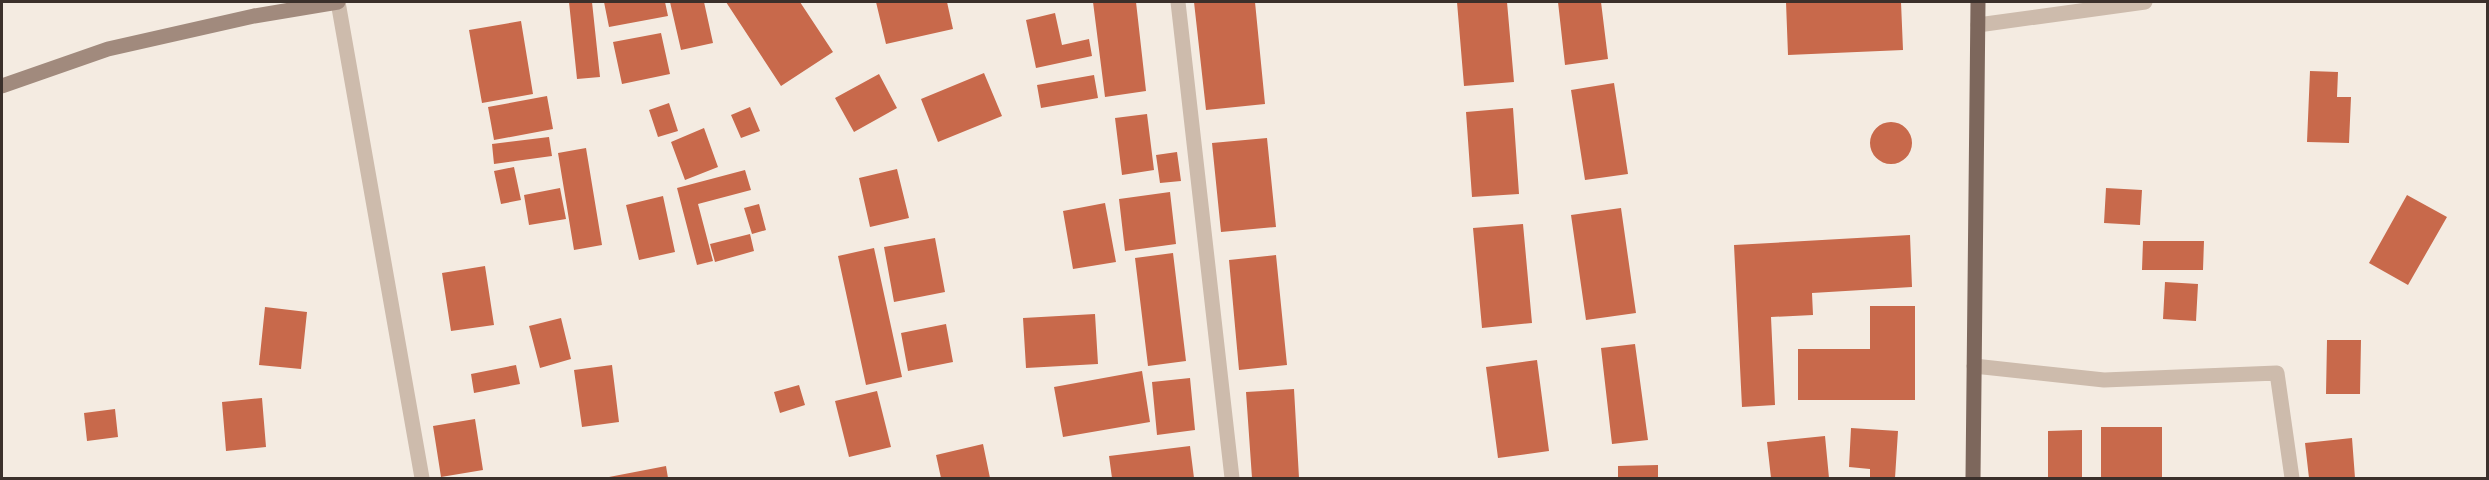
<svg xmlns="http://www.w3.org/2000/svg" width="2489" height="480" viewBox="0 0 2489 480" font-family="'Noto Sans',sans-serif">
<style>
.building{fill:#c8694b}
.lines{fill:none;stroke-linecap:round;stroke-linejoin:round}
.street{stroke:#cdbbac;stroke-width:15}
.secondary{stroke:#a18a7d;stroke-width:15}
.primary{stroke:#7d675c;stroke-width:15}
</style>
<rect width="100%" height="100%" fill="#f4ebe1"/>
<path class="building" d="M 569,2 L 592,2 L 600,77 L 577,79 Z
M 604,2 L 665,2 L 668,16 L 609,27 Z
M 670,2 L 704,2 L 713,43 L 681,50 Z
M 726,2 L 800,2 L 833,52 L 781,86 Z
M 876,2 L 947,2 L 953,29 L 886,44 Z
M 1093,2 L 1136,2 L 1146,91 L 1105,97 Z
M 1194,2 L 1255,2 L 1265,104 L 1206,110 Z
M 1457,2 L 1507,2 L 1514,82 L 1464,86 Z
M 1558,2 L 1601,2 L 1608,59 L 1565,65 Z
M 1786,2 L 1901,2 L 1903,50 L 1788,55 Z
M 1055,13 L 1062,45 L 1089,39 L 1092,56 L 1036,68 L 1026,20 Z
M 521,21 L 533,94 L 482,103 L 469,30 Z
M 661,33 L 670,74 L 622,84 L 613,42 Z
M 2310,71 L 2338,72 L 2337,97 L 2351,97 L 2349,143 L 2307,142 Z
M 984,73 L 1002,116 L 938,142 L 921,99 Z
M 879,74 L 897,108 L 854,132 L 835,98 Z
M 1094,75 L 1098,98 L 1041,108 L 1037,85 Z
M 1614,83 L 1628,174 L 1585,180 L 1571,90 Z
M 547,96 L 553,129 L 494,140 L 488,107 Z
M 669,103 L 678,131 L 658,137 L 649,110 Z
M 750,107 L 760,131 L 741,138 L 731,115 Z
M 1513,108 L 1519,194 L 1472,197 L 1466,112 Z
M 1147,114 L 1154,170 L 1122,175 L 1115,118 Z
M1870 143a21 21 0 1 1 42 0a21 21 0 1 1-42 0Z
M 704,128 L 718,167 L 685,180 L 671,142 Z
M 549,137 L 552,156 L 494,164 L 492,144 Z
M 1267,138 L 1276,227 L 1221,232 L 1212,143 Z
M 586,148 L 602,245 L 574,250 L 558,153 Z
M 1177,152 L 1181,181 L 1160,183 L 1156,155 Z
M 514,167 L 521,200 L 501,204 L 494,171 Z
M 897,169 L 909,218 L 870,227 L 859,178 Z
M 745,170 L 751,190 L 698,204 L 713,261 L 697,265 L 677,188 Z
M 560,188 L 566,219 L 529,225 L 524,195 Z
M 2106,188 L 2142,190 L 2140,225 L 2104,223 Z
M 1170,192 L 1176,244 L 1125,251 L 1119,199 Z
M 2407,195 L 2447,217 L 2408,285 L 2369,263 Z
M 663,196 L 675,252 L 639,260 L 626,205 Z
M 1105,203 L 1116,262 L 1073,269 L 1063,211 Z
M 759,204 L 766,230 L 752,234 L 744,208 Z
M 1621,208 L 1636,313 L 1586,320 L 1571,215 Z
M 1523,224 L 1532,323 L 1482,328 L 1473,228 Z
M 750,234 L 754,251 L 715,262 L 710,244 Z
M 1910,235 L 1912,287 L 1812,293 L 1813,315 L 1771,317 L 1775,405 L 1742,407 L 1734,245 Z
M 935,238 L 945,292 L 894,302 L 884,247 Z
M 2143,241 L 2204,241 L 2203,270 L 2142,270 Z
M 874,248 L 902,377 L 866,385 L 838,256 Z
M 1173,253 L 1186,361 L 1148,366 L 1135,258 Z
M 1276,255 L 1287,365 L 1239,370 L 1229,260 Z
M 485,266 L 494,325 L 451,331 L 442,273 Z
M 2165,282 L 2198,284 L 2196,321 L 2163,319 Z
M 1870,306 L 1915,306 L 1915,400 L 1798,400 L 1798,349 L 1870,349 Z
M 265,307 L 307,312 L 301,369 L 259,365 Z
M 1095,314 L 1098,364 L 1026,368 L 1023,318 Z
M 561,318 L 571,359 L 540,368 L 529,326 Z
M 946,324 L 953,362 L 908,371 L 901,333 Z
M 2327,340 L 2361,340 L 2360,394 L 2326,394 Z
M 1635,344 L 1648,440 L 1612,444 L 1601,348 Z
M 1537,360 L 1549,451 L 1498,458 L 1486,367 Z
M 516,365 L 520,384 L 474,393 L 471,374 Z
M 612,365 L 619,422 L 582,427 L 574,370 Z
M 1142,371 L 1150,422 L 1063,437 L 1054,387 Z
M 1190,378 L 1195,430 L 1157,435 L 1152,382 Z
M 799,385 L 805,405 L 780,413 L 774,392 Z
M 1294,389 L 1299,478 L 1252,478 L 1246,392 Z
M 877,391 L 891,447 L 849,457 L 835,401 Z
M 262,398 L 266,447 L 226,451 L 222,402 Z
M 115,409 L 118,437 L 87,441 L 84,413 Z
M 475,419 L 483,470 L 441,477 L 433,426 Z
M 2101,427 L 2162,427 L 2162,478 L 2101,478 Z
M 1851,428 L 1898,431 L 1895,478 L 1870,478 L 1870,469 L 1849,467 Z
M 2082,430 L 2082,478 L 2048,478 L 2048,431 Z
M 1825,436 L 1829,478 L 1771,478 L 1767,442 Z
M 2352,438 L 2355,478 L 2309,478 L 2305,443 Z
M 983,444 L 990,478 L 941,478 L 936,455 Z
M 1190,446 L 1194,478 L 1112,478 L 1109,456 Z
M 1658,465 L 1658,478 L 1618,478 L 1618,466 Z
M 666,466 L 668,478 L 609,478 L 609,477 Z"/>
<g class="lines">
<path class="street" d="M 338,2 L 422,478
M 1178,2 L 1232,478
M 1978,25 L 2145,2
M 1974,366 L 2104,380 L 2277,373 L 2292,478"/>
<path class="secondary" d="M 2,86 L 108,49 L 254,16 L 338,2"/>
<path class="primary" d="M 1973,478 L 1978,2"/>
</g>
<rect width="2489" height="480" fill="none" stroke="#3b302b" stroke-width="6"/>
</svg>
